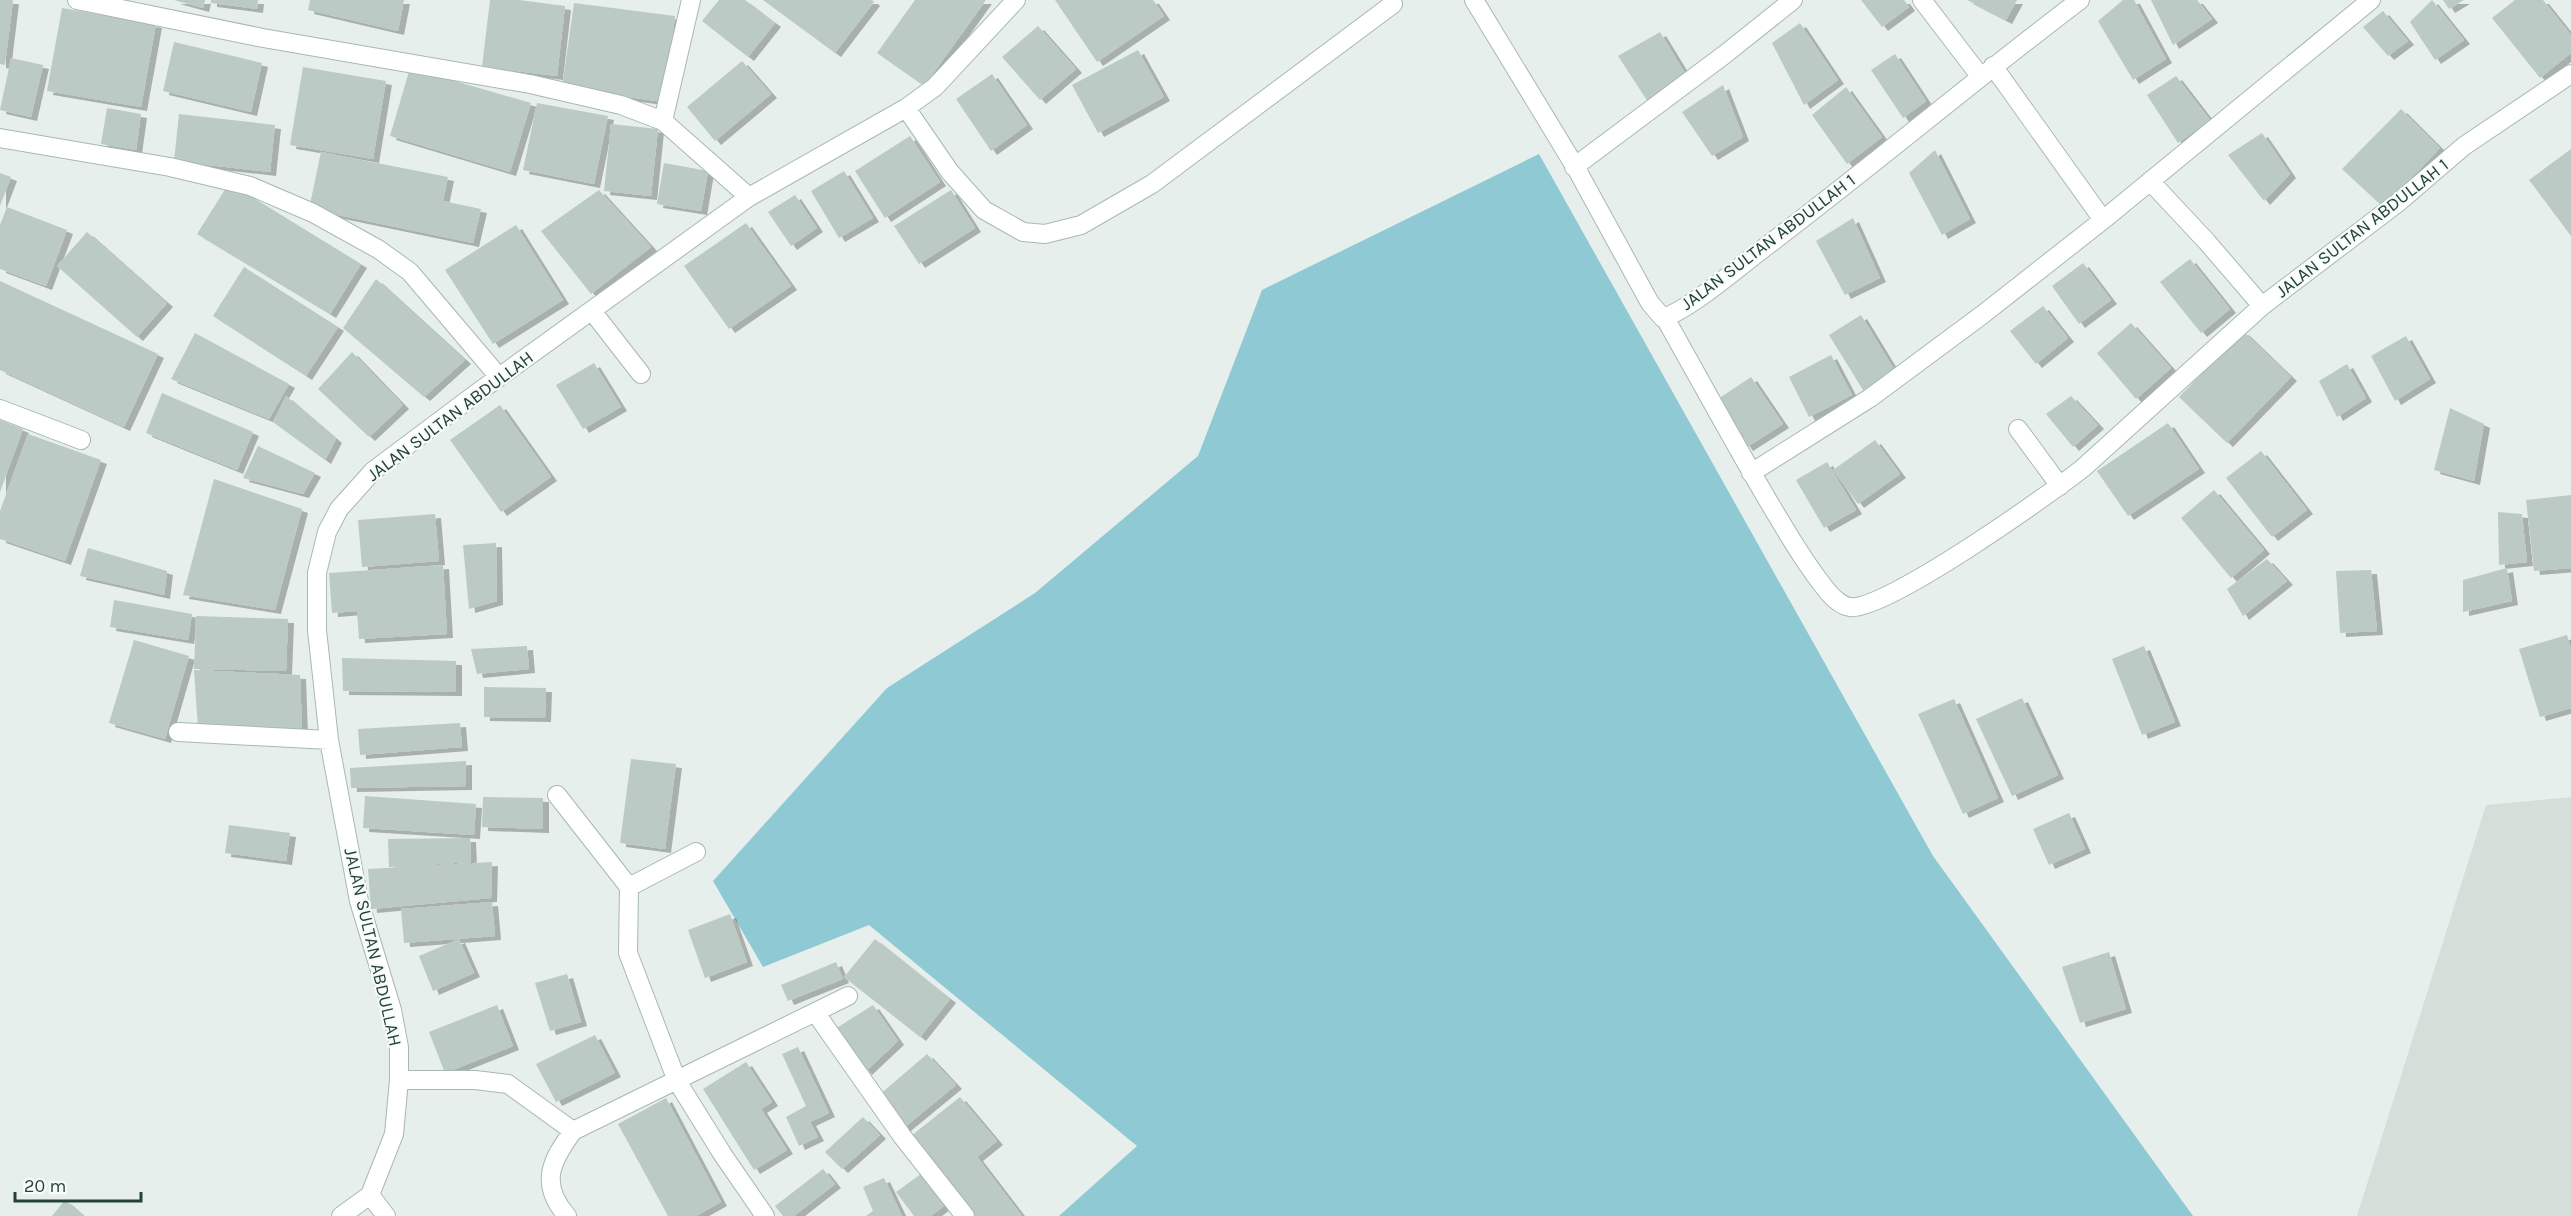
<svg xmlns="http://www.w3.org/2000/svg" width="2571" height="1216" viewBox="0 0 2571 1216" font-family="Karla,sans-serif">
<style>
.built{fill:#d4dfda}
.water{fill:#8ec9d4}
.building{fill:#bbcac4;filter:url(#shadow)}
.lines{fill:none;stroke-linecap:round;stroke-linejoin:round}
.street-casing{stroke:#a8b8b2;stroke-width:20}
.street{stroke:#fff;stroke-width:18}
.labels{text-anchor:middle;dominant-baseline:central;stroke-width:4.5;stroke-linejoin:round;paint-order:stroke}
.street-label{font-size:18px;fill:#24423a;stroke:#f7fbf9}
</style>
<defs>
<filter id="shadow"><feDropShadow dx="6" dy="4" stdDeviation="0" flood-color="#0004"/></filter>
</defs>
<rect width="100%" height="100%" fill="#e6efeb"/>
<path class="built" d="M 2571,797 L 2571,1216 L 2357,1216 L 2486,805 Z"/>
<path class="water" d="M 1539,154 L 1933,856 L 2193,1216 L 1059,1216 L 1137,1146 L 869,925 L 763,967 L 713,881 L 887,688 L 1035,593 L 1198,456 L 1262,290 Z"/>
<path class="building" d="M 0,0 L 13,0 L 5,65 L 0,64 Z
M 174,0 L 205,0 L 203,8 Z
M 211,0 L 258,0 L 257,9 L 211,3 Z
M 310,0 L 404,0 L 398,31 L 308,10 Z
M 490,0 L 519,0 L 565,6 L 557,76 L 482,67 Z
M 719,0 L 745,0 L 775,23 L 748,57 L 702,21 Z
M 763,0 L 872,0 L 874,2 L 835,53 Z
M 915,0 L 986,0 L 924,86 L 877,53 Z
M 1055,0 L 1153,0 L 1164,16 L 1097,62 Z
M 1861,0 L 1904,0 L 1909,7 L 1882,27 Z
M 1967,0 L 2017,0 L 2006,20 Z
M 2123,0 L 2134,0 L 2166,59 L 2133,80 L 2098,21 Z
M 2151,0 L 2197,0 L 2212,19 L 2173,45 Z
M 2432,0 L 2464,40 L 2435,60 L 2410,22 Z
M 2443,0 L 2464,0 L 2449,9 Z
M 2515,0 L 2543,0 L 2571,35 L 2571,53 L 2540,78 L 2492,18 Z
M 574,3 L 675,16 L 664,102 L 562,88 Z
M 62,8 L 156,24 L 141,107 L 47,91 Z
M 2383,11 L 2408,41 L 2388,56 L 2363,27 Z
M 1800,23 L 1838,80 L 1804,105 L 1772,43 Z
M 1038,26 L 1076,69 L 1040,100 L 1002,57 Z
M 1660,32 L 1685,73 L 1648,102 L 1618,56 Z
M 174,42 L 262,63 L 251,112 L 163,91 Z
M 1138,50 L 1164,97 L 1098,133 L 1072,85 Z
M 1895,54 L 1926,101 L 1903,118 L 1871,70 Z
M 11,58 L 43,65 L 31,117 L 0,110 Z
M 742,61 L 771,94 L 715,141 L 687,107 Z
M 303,67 L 386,81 L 373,159 L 290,145 Z
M 410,68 L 531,103 L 510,172 L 390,136 Z
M 992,74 L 1027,125 L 991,151 L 956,99 Z
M 2176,76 L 2210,120 L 2178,143 L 2147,95 Z
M 1723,85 L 1743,137 L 1712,156 L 1682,112 Z
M 1846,87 L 1882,137 L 1847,164 L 1812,115 Z
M 537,103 L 608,116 L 594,184 L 523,170 Z
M 107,108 L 141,114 L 136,150 L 101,144 Z
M 2401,109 L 2440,148 L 2383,207 L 2342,169 Z
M 179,114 L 275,125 L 270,172 L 174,161 Z
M 611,124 L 658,129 L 651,196 L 604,191 Z
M 2262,133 L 2290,174 L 2264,201 L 2228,155 Z
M 910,136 L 940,182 L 885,218 L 855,171 Z
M 2571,149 L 2571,236 L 2529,180 Z
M 1935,150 L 1970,219 L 1942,235 L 1909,173 Z
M 321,152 L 448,177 L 443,201 L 481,209 L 473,243 L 309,209 Z
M 664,163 L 708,171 L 701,211 L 657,204 Z
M 844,171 L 873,218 L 839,238 L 811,191 Z
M 0,173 L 11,177 L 0,206 Z
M 229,183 L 361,264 L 330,314 L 197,234 Z
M 599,190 L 651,247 L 591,294 L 541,231 Z
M 951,190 L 975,228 L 919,264 L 894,226 Z
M 795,195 L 817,228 L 791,246 L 768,212 Z
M 7,207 L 67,230 L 46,286 L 0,269 L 0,225 Z
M 1853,218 L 1880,278 L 1845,295 L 1816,241 Z
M 746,223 L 791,286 L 729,329 L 684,266 Z
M 516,225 L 563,300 L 493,344 L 445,270 Z
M 87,232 L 167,303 L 137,337 L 57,266 Z
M 2190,259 L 2230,309 L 2201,333 L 2160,282 Z
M 2083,263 L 2111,300 L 2079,324 L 2052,286 Z
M 244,267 L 338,327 L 306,376 L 213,316 Z
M 376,279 L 465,360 L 424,397 L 343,328 Z
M 0,281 L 158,354 L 124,427 L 0,370 Z
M 2043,306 L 2068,338 L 2036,364 L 2010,331 Z
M 1861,315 L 1895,371 L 1863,390 L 1829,335 Z
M 2131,323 L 2171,368 L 2136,399 L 2097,353 Z
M 2243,331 L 2291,377 L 2227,443 L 2179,397 Z
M 195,333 L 289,384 L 269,419 L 171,379 Z
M 2406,336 L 2430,379 L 2395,401 L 2371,356 Z
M 352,352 L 403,405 L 369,437 L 318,389 Z
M 1831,355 L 1852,395 L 1809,417 L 1789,377 Z
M 594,363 L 621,407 L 583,429 L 556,385 Z
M 2347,364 L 2366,398 L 2337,417 L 2319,381 Z
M 1751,377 L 1783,424 L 1747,447 L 1715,401 Z
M 162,393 L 253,432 L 237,470 L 146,433 Z
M 286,396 L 336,439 L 325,460 L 273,422 Z
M 2071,396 L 2098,425 L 2073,447 L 2046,414 Z
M 500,405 L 551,477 L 501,512 L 450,440 Z
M 2450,408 L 2484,424 L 2474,481 L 2434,470 Z
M 0,420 L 23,429 L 0,492 Z
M 2168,423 L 2199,469 L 2128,516 L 2097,471 Z
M 28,434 L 101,460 L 65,561 L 0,539 L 0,511 Z
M 1875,440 L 1900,474 L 1858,504 L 1833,470 Z
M 258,446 L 315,473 L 303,494 L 243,478 Z
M 2261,451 L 2307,510 L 2272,537 L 2226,478 Z
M 1827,462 L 1856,510 L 1824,528 L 1796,480 Z
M 214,479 L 302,509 L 275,610 L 183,595 Z
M 2214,490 L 2264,550 L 2231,578 L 2181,518 Z
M 2571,495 L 2571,568 L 2534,571 L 2526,500 Z
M 2498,512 L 2522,514 L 2527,562 L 2499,565 Z
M 435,514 L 439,561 L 362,567 L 358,520 Z
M 496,543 L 497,601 L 469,609 L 463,545 Z
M 88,548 L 167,571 L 164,595 L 80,576 Z
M 2267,559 L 2287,581 L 2243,616 L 2227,589 Z
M 443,565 L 447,634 L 359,639 L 357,611 L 332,613 L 329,573 Z
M 2507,568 L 2512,601 L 2463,612 L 2463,580 Z
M 2371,570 L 2377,631 L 2340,633 L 2336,571 Z
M 114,600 L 192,614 L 188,640 L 110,627 Z
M 196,616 L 288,619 L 286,671 L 194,669 Z
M 2567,635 L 2571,649 L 2571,708 L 2540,717 L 2519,649 Z
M 134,640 L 189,656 L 165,739 L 109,723 Z
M 527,646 L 529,669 L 477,674 L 471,649 Z
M 2144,646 L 2175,722 L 2142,735 L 2112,659 Z
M 342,658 L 456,661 L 456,692 L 343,691 Z
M 194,670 L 300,675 L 302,731 L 198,728 Z
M 484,687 L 546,688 L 545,718 L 484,717 Z
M 2022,698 L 2058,775 L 2012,796 L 1976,719 Z
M 1954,699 L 1998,798 L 1963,814 L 1918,714 Z
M 460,723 L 462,747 L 360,755 L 358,729 Z
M 631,759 L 676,764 L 665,849 L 620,843 Z
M 466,761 L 466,786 L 351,788 L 350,768 Z
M 365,796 L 476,804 L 474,835 L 363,828 Z
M 483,797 L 543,798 L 543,829 L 482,827 Z
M 2069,813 L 2085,849 L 2049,865 L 2033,829 Z
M 229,825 L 290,833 L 286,861 L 225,853 Z
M 470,838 L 471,862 L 389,867 L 388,839 Z
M 492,862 L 491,898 L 371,909 L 368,869 Z
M 492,902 L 495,936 L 404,943 L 401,909 Z
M 730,914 L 747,962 L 705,978 L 688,930 Z
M 459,939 L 474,973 L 433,991 L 419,956 Z
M 875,939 L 950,999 L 920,1037 L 844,977 Z
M 2109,952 L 2126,1009 L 2080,1023 L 2062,967 Z
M 836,962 L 843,979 L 788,1001 L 781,985 Z
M 567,974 L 581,1022 L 550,1031 L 535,983 Z
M 497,1005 L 513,1046 L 445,1073 L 429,1032 Z
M 873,1005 L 898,1041 L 866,1071 L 835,1029 Z
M 595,1035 L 615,1073 L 556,1102 L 536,1064 Z
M 798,1047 L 829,1113 L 810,1122 L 818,1137 L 799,1146 L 786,1117 L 806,1106 L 782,1054 Z
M 927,1054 L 956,1085 L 900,1131 L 878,1096 Z
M 746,1062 L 772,1102 L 761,1109 L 787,1150 L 754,1170 L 703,1089 Z
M 960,1097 L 997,1141 L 977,1157 L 1022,1216 L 966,1216 L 906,1140 Z
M 666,1098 L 721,1202 L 696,1216 L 668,1216 L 618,1124 Z
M 863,1117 L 880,1135 L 842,1169 L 825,1152 Z
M 823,1169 L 835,1184 L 794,1216 L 783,1216 L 775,1206 Z
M 921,1174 L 945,1205 L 931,1216 L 914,1216 L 896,1192 Z
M 884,1178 L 902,1216 L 866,1216 L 873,1211 L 863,1187 Z
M 65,1200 L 83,1216 L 52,1216 Z"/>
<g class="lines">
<defs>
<path id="street" d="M 77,0 L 263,38 L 530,84 L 621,105 L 663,121 L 749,197
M 1474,0 L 1576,168 L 1650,303 L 1663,318 C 1689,310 1740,266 1764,248 C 1871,167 1973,81 2080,0
M 1922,0 L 1980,76
M 1993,66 L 2103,220 L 2371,0
M 906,108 L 950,172 L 984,210 L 1023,232 L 1045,234 L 1081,225 L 1152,184 L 1393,4
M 663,121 L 691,0
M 0,138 L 170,167 L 250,186 L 313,213 L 378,249 L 410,272 L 499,377
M 1574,167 L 1724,55 L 1793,0
M 2150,181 L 2207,242 L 2262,306
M 592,311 L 641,374
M 1665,318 C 1700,380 1734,443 1770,504 C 1788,534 1806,565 1828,592 C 1833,598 1842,606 1850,607 C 1884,612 2050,494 2083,468 L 2262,306 L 2400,201 L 2464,146 L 2571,74
M 0,409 L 81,440
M 2018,429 L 2060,486
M 1751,473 L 1870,398 L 1982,315 L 2103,220
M 178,732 L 329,740
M 557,795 L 629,887 L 628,953 L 677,1081 L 723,1155 L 765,1216
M 629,887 L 696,852
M 815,1012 L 902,1136 L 965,1216
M 399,1080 L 475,1080 L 508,1084 L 573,1131 L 848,996
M 370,1195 L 386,1216
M 341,1216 L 370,1195 L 394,1134 L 399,1080 L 399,1047 L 392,1010 L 359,901 L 329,740 L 317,630 L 317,573 L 327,532 L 339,509 L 373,471 L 477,393 L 749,197 L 906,108 L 935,87 L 1016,0
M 567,1216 C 539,1184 551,1161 573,1131"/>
</defs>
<use href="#street" class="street-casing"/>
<use href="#street" class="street"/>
</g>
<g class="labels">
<g class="street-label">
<text transform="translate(2362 228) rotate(-38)">JALAN SULTAN ABDULLAH 1</text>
<text transform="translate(1768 242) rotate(-37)">JALAN SULTAN ABDULLAH 1</text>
<text transform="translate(450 416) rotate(-37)">JALAN SULTAN ABDULLAH</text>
<text transform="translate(373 947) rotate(77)">JALAN SULTAN ABDULLAH</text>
</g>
</g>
<path d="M15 1192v9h126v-9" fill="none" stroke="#24423a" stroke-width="3"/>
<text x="24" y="1192" font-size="18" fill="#24423a" stroke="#f7fbf9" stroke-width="4.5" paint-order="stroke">20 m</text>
</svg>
